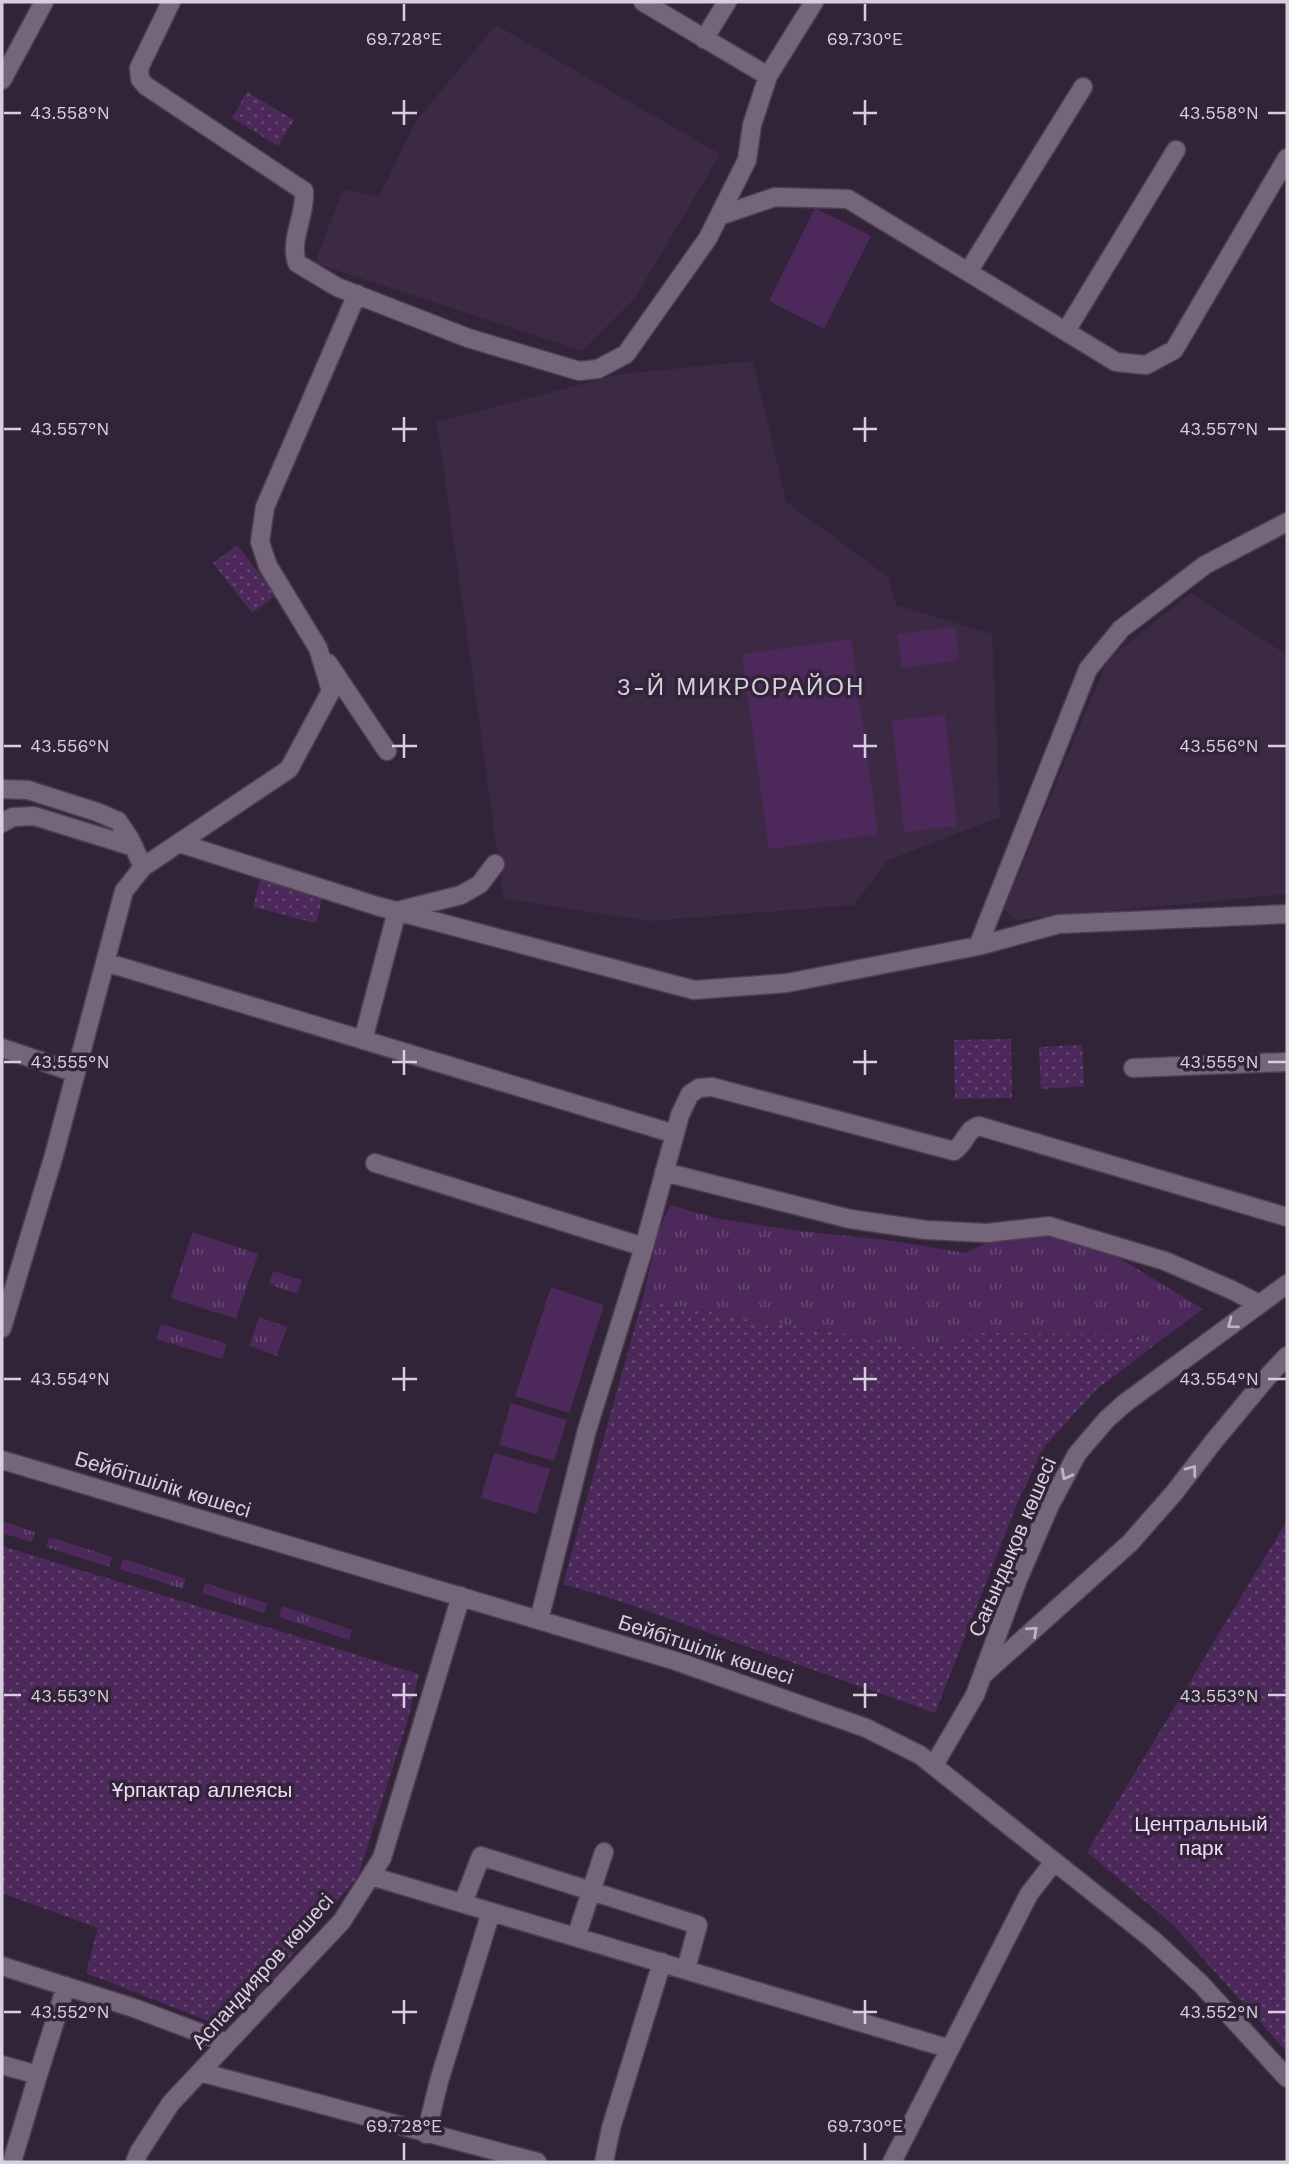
<svg xmlns="http://www.w3.org/2000/svg" width="1289" height="2164" viewBox="0 0 1289 2164" font-family="'Work Sans',sans-serif">
<style>
.built{fill:#3c2a44}
.grass{fill:url(#grass-tufts)}
.park{fill:url(#park-dots)}
.pitch{fill:#4d295b}
.lines{fill:none;stroke-linecap:round;stroke-linejoin:round}
.minor-casing{stroke:#4b3f50;stroke-width:21}
.minor{stroke:#75657b;stroke-width:18}
.oneway{stroke:#bfb4c4}
.ticks{fill:none;stroke:#d8cfdc;stroke-width:2.5}
.labels{text-anchor:middle;dominant-baseline:central;stroke-width:7;stroke-linejoin:round;paint-order:stroke}
.street-label{font-size:21px;fill:#d8cfdc;stroke:#322438}
.park-label{font-size:21px;fill:#f0d8fb;stroke:#322438}
.quarter-label{font-size:24px;letter-spacing:2px;fill:#d8cfdc;stroke:#322438}
.ticks-label{font-size:18px;text-anchor:middle;fill:#d8cfdc;stroke:#322438;stroke-width:7;stroke-linejoin:round;paint-order:stroke}
</style>
<defs>
<pattern id="grass-tufts" width="24" height="20" patternUnits="userSpaceOnUse" patternTransform="scale(1.75)"><rect width="24" height="20" fill="#4d295b"/><path d="M3 7l-1-3M5 7V3M7 7l1-3M15 17l-1-3M17 17v-4M19 17l1-3" fill="none" stroke="#664772"/></pattern>
<pattern id="park-dots" width="8" height="8" patternUnits="userSpaceOnUse" patternTransform="scale(1.75)"><rect width="8" height="8" fill="#4d295b"/><path d="M2 2h.1M6 6h.1" fill="none" stroke="#664772" stroke-width="1.8" stroke-linecap="round"/></pattern>
</defs>
<rect width="100%" height="100%" fill="#322438"/>
<path class="built" d="M 496,25 L 720,154 L 635,298 L 582,351 L 315,263 L 343,189 L 379,197 L 416,121 Z
M 753,361 L 786,502 L 888,577 L 896,605 L 992,634 L 1000,817 L 888,860 L 854,905 L 650,921 L 504,899 L 437,422 L 621,374 Z
M 1191,593 L 1287,655 L 1287,894 L 1016,920 L 1004,909 L 1107,661 Z"/>
<path class="grass" d="M 670,1205 L 715,1218 L 790,1230 L 894,1241 L 965,1253 L 996,1238 L 1048,1235 L 1119,1258 L 1203,1309 L 1156,1344 L 1110,1334 L 973,1333 L 926,1349 L 824,1330 L 748,1320 L 643,1298 L 658,1234 Z
M 193,1232 L 258,1254 L 236,1319 L 171,1298 Z
M 273,1271 L 302,1280 L 297,1294 L 269,1284 Z
M 259,1317 L 287,1327 L 277,1356 L 249,1346 Z
M 161,1324 L 227,1344 L 222,1359 L 156,1339 Z
M 2,1521 L 35,1532 L 32,1542 L 2,1533 Z
M 49,1537 L 112,1557 L 109,1567 L 46,1547 Z
M 123,1559 L 186,1579 L 183,1589 L 120,1569 Z
M 205,1583 L 267,1603 L 264,1613 L 202,1593 Z
M 282,1606 L 352,1630 L 349,1640 L 279,1617 Z"/>
<path class="park" d="M 247,92 L 294,120 L 278,146 L 232,118 Z
M 237,545 L 276,595 L 252,613 L 213,563 Z
M 260,880 L 323,896 L 316,923 L 253,907 Z
M 1011,1039 L 1012,1098 L 955,1099 L 954,1040 Z
M 1082,1045 L 1084,1086 L 1041,1089 L 1039,1047 Z
M 643,1298 L 748,1320 L 824,1330 L 926,1349 L 973,1333 L 1110,1334 L 1156,1344 L 1096,1390 L 1045,1446 L 1019,1499 L 935,1713 L 619,1601 L 563,1584 Z
M 1287,1521 L 1287,2052 L 1173,1925 L 1087,1852 Z
M 2,1546 L 419,1674 L 406,1726 L 358,1876 L 267,1985 L 221,2026 L 86,1973 L 98,1928 L 2,1893 Z"/>
<path class="pitch" d="M 815,208 L 871,236 L 824,329 L 769,301 Z
M 955,627 L 959,660 L 902,668 L 898,634 Z
M 851,639 L 878,834 L 769,849 L 742,654 Z
M 945,715 L 957,826 L 904,832 L 892,720 Z
M 551,1287 L 604,1305 L 569,1413 L 515,1396 Z
M 511,1403 L 567,1420 L 554,1461 L 499,1445 Z
M 494,1453 L 550,1469 L 537,1514 L 481,1498 Z"/>
<g class="lines">
<defs>
<path id="minor" d="M 171,2 L 139,68 L 140,79 L 146,86 L 304,191 C 306,216 289,239 297,263 L 337,287 L 468,338 L 579,371 L 598,369 L 626,354 L 708,238 L 747,160 L 752,125 L 768,76 L 814,2
M 643,2 L 768,76
M 704,39 L 727,2
M 2,80 L 44,2
M 719,216 L 775,197 L 848,199 L 1116,362 L 1146,365 L 1174,350 L 1287,158
M 968,272 L 1083,87
M 1066,331 L 1176,150
M 328,663 L 387,751
M 2,789 L 28,790 L 97,812 L 118,821 L 130,839 L 143,867
M 2,823 L 13,817 L 34,816 L 134,847
M 179,843 L 377,906 L 694,990 L 787,983 L 978,946 L 1059,924 L 1287,914
M 978,946 L 1088,669 L 1121,629 L 1205,565 L 1287,522
M 105,962 L 675,1134
M 363,1040 L 397,911 L 461,895 L 480,884 L 495,864
M 2,1048 L 76,1073
M 1133,1068 L 1287,1062
M 375,1163 L 644,1247
M 664,1172 L 850,1219 L 926,1230 L 987,1233 L 1049,1226 L 1165,1261 L 1232,1290 L 1259,1304
M 2,1328 L 54,1155 L 124,891 L 143,867 L 289,769 L 331,691 L 318,648 L 268,566 L 260,542 L 265,507 L 357,294
M 2,1460 L 676,1661 L 866,1728 L 920,1755 L 1152,1939 L 1201,1984 L 1287,2078
M 539,1620 L 587,1430 L 644,1247 L 680,1115 L 690,1094 L 699,1088 L 712,1087 L 954,1151 C 966,1143 966,1129 979,1126 L 1287,1217
M 984,1674 L 1130,1543 L 1174,1493 L 1214,1441 L 1269,1375 L 1287,1356
M 934,1765 L 975,1695 L 1018,1579 L 1050,1505 L 1077,1454 L 1107,1419 L 1125,1403 L 1287,1284
M 371,1876 L 950,2049
M 463,1903 L 481,1856 L 698,1925 L 686,1969
M 576,1937 L 604,1852
M 2,1966 L 134,2008 L 227,2043
M 2,2065 L 38,2075 L 12,2162
M 200,2072 L 537,2162
M 38,2075 L 66,1986
M 426,2134 L 439,2081 L 491,1912
M 135,2162 L 139,2152 L 171,2103 L 342,1921 L 382,1858 L 461,1596
M 604,2162 L 611,2128 L 662,1962
M 892,2162 L 1029,1894 L 1054,1862"/>
</defs>
<use href="#minor" class="minor-casing"/>
<use href="#minor" class="minor"/>
</g>
<defs><path id="oneway-chevron" d="M-2-3.5L2.5 0L-2 3.5" fill="none" stroke-width="1.6" stroke-linecap="round" stroke-linejoin="round" transform="scale(1.75)"/></defs>
<g class="oneway">
<use href="#oneway-chevron" transform="translate(1232 1324) rotate(143)"/>
<use href="#oneway-chevron" transform="translate(1192 1470) rotate(-53)"/>
<use href="#oneway-chevron" transform="translate(1066 1475) rotate(118)"/>
<use href="#oneway-chevron" transform="translate(1033 1631) rotate(-42)"/>
</g>
<path class="ticks" d="M 404,4 L 404,21M 865,4 L 865,21M 404,100 L 404,125M 865,100 L 865,125M 4,113 L 21,113M 392,113 L 417,113M 853,113 L 877,113M 1268,113 L 1286,113M 404,417 L 404,442M 865,417 L 865,442M 4,429 L 21,429M 392,429 L 417,429M 853,429 L 877,429M 1268,429 L 1286,429M 404,734 L 404,758M 865,734 L 865,758M 4,746 L 21,746M 392,746 L 417,746M 853,746 L 877,746M 1268,746 L 1286,746M 404,1050 L 404,1075M 865,1050 L 865,1075M 4,1062 L 21,1062M 392,1062 L 417,1062M 853,1062 L 877,1062M 1268,1062 L 1286,1062M 404,1367 L 404,1391M 865,1367 L 865,1391M 4,1379 L 21,1379M 392,1379 L 417,1379M 853,1379 L 877,1379M 1268,1379 L 1286,1379M 404,1683 L 404,1708M 865,1683 L 865,1708M 4,1695 L 21,1695M 392,1695 L 417,1695M 853,1695 L 877,1695M 1268,1695 L 1286,1695M 404,2000 L 404,2024M 865,2000 L 865,2024M 4,2012 L 21,2012M 392,2012 L 417,2012M 853,2012 L 877,2012M 1268,2012 L 1286,2012M 404,2143 L 404,2160M 865,2143 L 865,2160"/>
<g class="labels">
<g class="street-label">
<text transform="translate(163 1484) rotate(17)">Бейбітшілік көшесі</text>
<text transform="translate(1012 1547) rotate(-67)">Сағындықов көшесі</text>
<text transform="translate(706 1649) rotate(18)">Бейбітшілік көшесі</text>
<text transform="translate(262 1971) rotate(-48)">Аспандияров көшесі</text>
</g>
<g class="park-label">
<text x="202" y="1789">Ұрпактар аллеясы</text>
<text x="1201" y="1823">Центральный<tspan x="1201" dy="24">парк</tspan></text>
</g>
<g class="quarter-label">
<text x="741" y="687">3-Й МИКРОРАЙОН</text>
</g>
</g>
<g class="ticks-label">
<text x="404" y="45">69.728°E</text>
<text x="865" y="45">69.730°E</text>
<text x="70" y="119">43.558°N</text>
<text x="1219" y="119">43.558°N</text>
<text x="70" y="435">43.557°N</text>
<text x="1219" y="435">43.557°N</text>
<text x="70" y="752">43.556°N</text>
<text x="1219" y="752">43.556°N</text>
<text x="70" y="1068">43.555°N</text>
<text x="1219" y="1068">43.555°N</text>
<text x="70" y="1385">43.554°N</text>
<text x="1219" y="1385">43.554°N</text>
<text x="70" y="1702">43.553°N</text>
<text x="1219" y="1702">43.553°N</text>
<text x="70" y="2018">43.552°N</text>
<text x="1219" y="2018">43.552°N</text>
<text x="404" y="2132">69.728°E</text>
<text x="865" y="2132">69.730°E</text>
</g>
<rect width="1289" height="2164" fill="none" stroke="#d8cfdc" stroke-width="7"/>
</svg>
